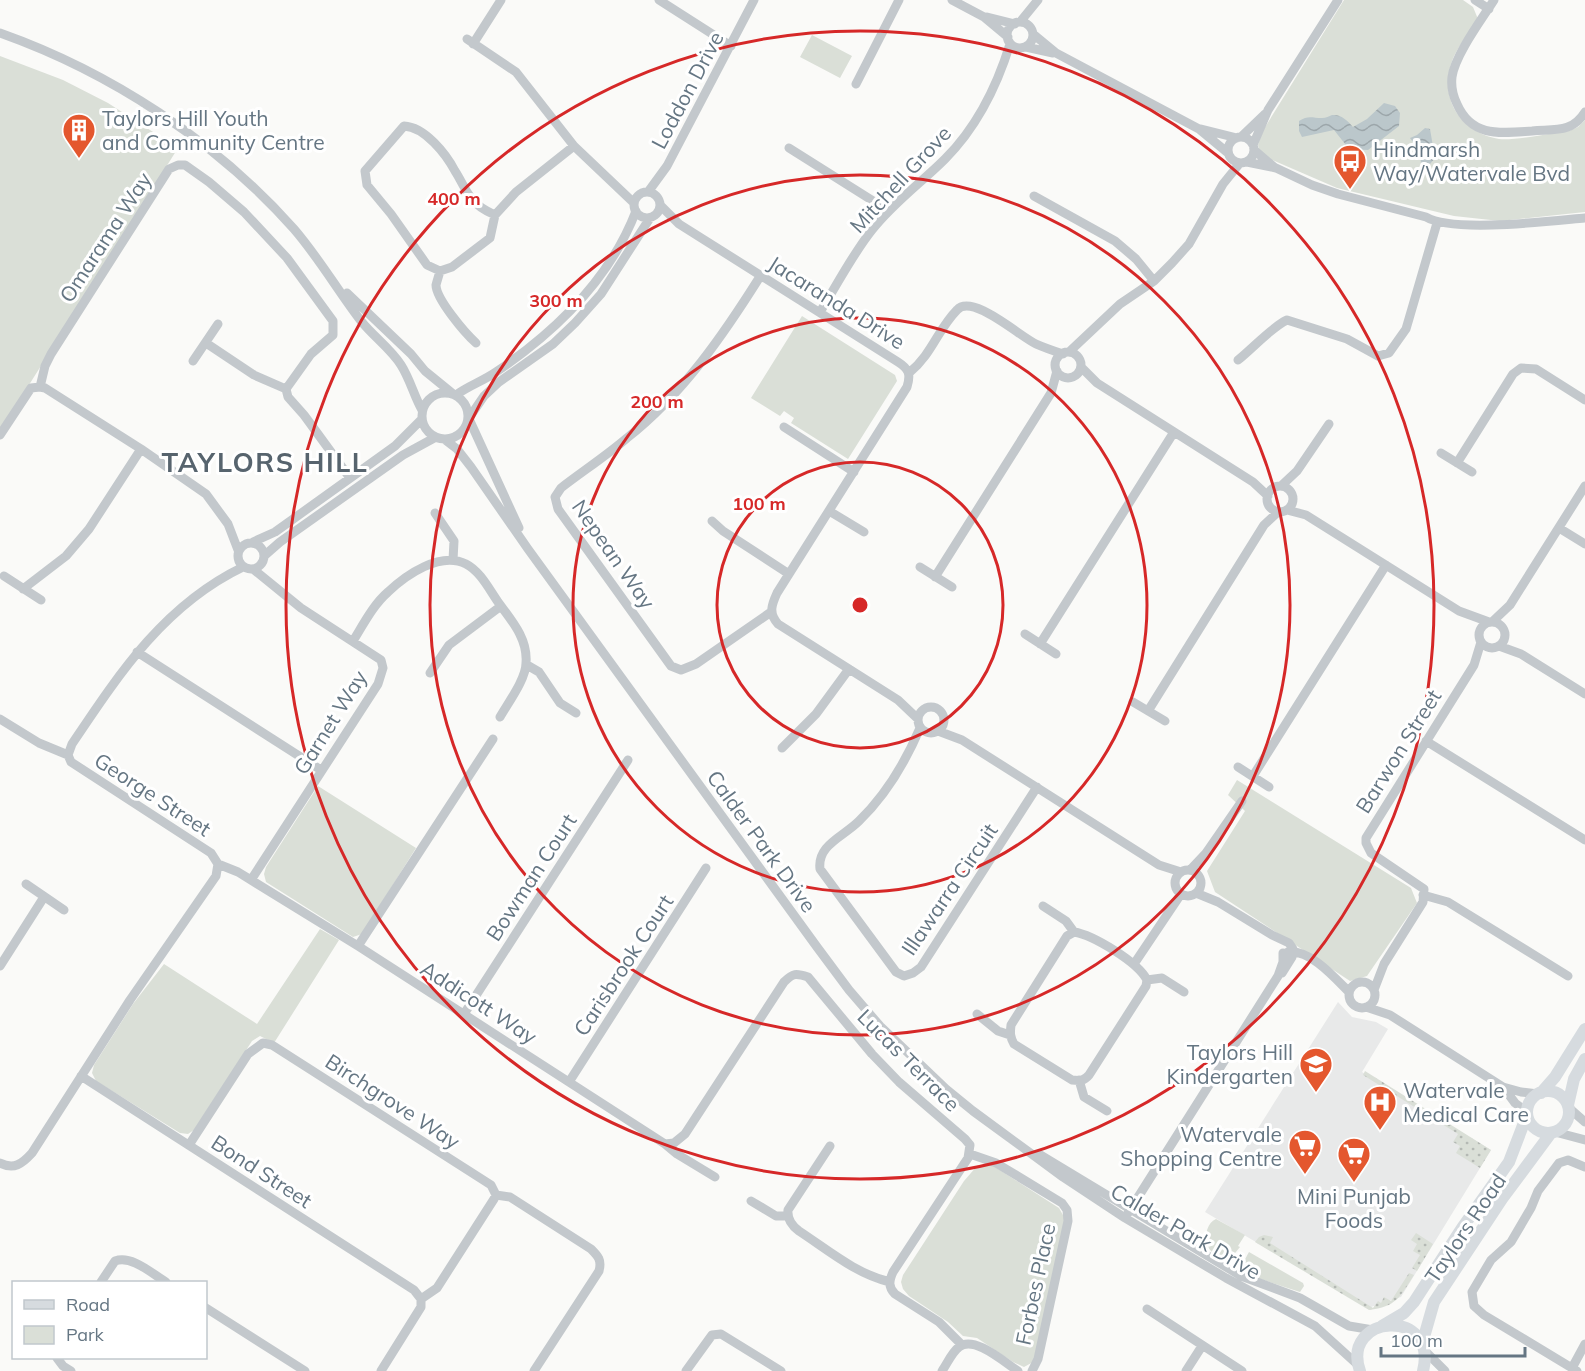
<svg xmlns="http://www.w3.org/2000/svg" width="1585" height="1371" viewBox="0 0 1585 1371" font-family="Mulish,sans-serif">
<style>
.built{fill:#e8e9e9}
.green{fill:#dadfd7}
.garden{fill:url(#garden-dots)}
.water{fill:url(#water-waves)}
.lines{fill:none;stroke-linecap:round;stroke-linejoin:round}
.minor{stroke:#c3c8cc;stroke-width:9}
.major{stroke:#d6dbdf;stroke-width:12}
.ring{fill:none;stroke:#d62828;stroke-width:3}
.labels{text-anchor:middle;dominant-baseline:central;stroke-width:6;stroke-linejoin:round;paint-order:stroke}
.street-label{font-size:21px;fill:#657683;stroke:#fff}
.poi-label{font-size:21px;fill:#657683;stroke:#fff;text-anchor:start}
.district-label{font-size:27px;font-weight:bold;letter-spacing:1.5px;fill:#57646e;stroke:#fff}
.centre{fill:#d62828;stroke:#fff;stroke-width:3}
.ring-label{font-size:18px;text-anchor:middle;font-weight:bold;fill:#d62828;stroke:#fff;stroke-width:6;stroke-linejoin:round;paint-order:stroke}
</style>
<defs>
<pattern id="garden-dots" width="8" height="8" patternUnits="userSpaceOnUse" patternTransform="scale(1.5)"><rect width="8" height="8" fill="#dadfd7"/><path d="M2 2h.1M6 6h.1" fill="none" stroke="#b4b9b4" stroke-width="1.8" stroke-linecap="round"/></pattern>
<pattern id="water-waves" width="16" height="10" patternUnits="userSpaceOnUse" patternTransform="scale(1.5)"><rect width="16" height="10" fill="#bbc7cb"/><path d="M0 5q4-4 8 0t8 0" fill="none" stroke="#9ca6aa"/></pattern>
</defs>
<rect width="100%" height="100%" fill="#fafaf8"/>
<path class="built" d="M 1338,1002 L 1352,1017 L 1376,1022 L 1388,1029 L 1362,1072 L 1491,1150 L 1401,1297 L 1368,1308 L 1205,1212 Z"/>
<path class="green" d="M 1344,0 L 1463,0 L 1473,7 L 1478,19 C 1469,33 1456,48 1451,64 C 1440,101 1461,132 1499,139 C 1513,141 1552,133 1569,131 L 1578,127 L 1585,120 L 1585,212 L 1500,221 L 1454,216 L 1337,188 L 1270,159 L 1259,149 L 1258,145 L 1262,132 Z
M 812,35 L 852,56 L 840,78 L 800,57 Z
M 0,56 L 63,80 L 108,103 L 178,148 L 0,431 Z
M 802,316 L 895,375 L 897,381 L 848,459 L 791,423 L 794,418 L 784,411 L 780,416 L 751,398 Z
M 1237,780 L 1411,888 L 1417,903 L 1367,976 L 1350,981 L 1215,892 L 1207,871 L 1245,811 L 1228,795 Z
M 318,786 L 416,848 L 362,934 L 353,937 L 266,882 L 264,874 L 266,867 Z
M 320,929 L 339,940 L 274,1043 L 260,1036 L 252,1041 L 194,1130 L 188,1134 L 180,1133 L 96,1081 L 92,1073 L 94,1065 L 133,1004 L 164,964 L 257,1024 Z
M 985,1164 L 995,1167 L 1059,1208 L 1064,1217 L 1064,1224 L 1035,1361 L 1024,1367 L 1013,1362 L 977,1338 L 963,1336 L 948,1322 L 909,1296 L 903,1289 L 901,1282 L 903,1275 L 964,1181 L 977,1166 Z
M 1216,1219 L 1245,1235 L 1238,1246 L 1240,1247 L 1231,1258 C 1218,1260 1211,1253 1205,1242 C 1206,1233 1207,1223 1216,1219 Z
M 1249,1252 L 1303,1283 L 1304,1286 L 1300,1292 L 1248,1275 C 1240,1267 1244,1261 1249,1252 Z"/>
<path class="garden" d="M 1365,1071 L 1491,1150 L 1480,1168 L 1456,1153 L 1460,1146 L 1453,1142 L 1458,1134 L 1363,1075 Z
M 1416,1233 L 1433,1244 L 1417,1271 L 1412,1268 L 1420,1255 L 1413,1251 L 1417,1244 L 1411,1240 Z
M 1264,1235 L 1273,1237 L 1270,1243 L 1373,1308 L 1378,1301 L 1381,1303 L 1384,1297 L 1391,1301 L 1409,1273 L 1414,1275 C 1400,1297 1396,1307 1369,1310 L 1255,1242 L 1259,1237 Z"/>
<path class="water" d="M 1384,103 L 1395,106 L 1400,113 L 1399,126 L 1368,150 L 1349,149 L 1334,130 L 1302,137 L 1299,131 L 1299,121 C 1308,115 1312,118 1322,118 C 1326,118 1329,116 1332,115 C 1341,114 1348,121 1353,127 L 1367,119 Z
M 1425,128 L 1430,129 L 1435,158 L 1430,164 L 1421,164 L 1420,152 L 1410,138 L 1417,135 Z"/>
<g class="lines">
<path class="minor" d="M 659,0 L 731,46
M 952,0 L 984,17 L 1008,37
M 1475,0 L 1489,9
M 1494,0 C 1482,19 1455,55 1452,77 C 1451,86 1453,96 1457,104 C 1472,138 1501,133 1532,131 C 1555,129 1572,133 1585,112
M 987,17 L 1015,24
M 1020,22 L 1038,0
M1007 35a13 13 0 1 1 26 0a13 13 0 1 1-26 0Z
M 0,33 C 110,72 216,141 294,229 C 319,258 338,291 361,321 C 373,336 391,349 401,365 C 410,379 414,396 422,410
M 1033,34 L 1056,53 L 1199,129 L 1228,153
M 467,39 L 516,72 L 574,146 L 634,203
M 473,44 L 501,0
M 1026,47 L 1053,53
M 856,84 L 899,0
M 404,126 C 425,127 446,154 455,171 C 461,180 465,191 472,199 C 478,207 486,211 495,215 L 490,238 L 452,267 L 440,271 L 427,265 L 391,214 L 367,185 L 365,171 Z
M 1201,129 L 1237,138
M 1241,137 L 1265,114
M1228 150a13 13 0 1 1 26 0a13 13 0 1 1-26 0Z
M 1253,145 L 1268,110 L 1338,0
M 789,148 L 889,211
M 1254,150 L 1274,167
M 1247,162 L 1276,168 L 1312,185 L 1338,194 L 1426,217 C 1452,233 1551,221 1585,218
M634 205a13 13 0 1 1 26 0a13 13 0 1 1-26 0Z
M 648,192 L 667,166 L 754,0
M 1034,196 L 1115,241 L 1136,259 L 1154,281
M 660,205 L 679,224 L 898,362 C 909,369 911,374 907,387 L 777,593 C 772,604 768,613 778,624 L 898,700 L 918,719
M 495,215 L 516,192 L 574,146
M 440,271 C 439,275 437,281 436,285 C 436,299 465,333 476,343
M 761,275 C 724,334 683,394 627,438 C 606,456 583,471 561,488 L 555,497 L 558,509 L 671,666 L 681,670 L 696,664 L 771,612
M 347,293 L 411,354 L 425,371 L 452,393
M 820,312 C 837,285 852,255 872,230 C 893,203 921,183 945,159 C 977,127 997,86 1010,44
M 206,343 L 254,375 L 286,389
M 1069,352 L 1120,304 L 1154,281 L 1172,263 L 1189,244 L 1223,184 L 1240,163
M1055 365a13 13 0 1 1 26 0a13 13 0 1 1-26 0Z
M 1238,360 C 1253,348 1273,326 1287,320 L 1347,339 L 1378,356 L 1389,353 L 1406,329 L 1437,223
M 193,361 L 218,324
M 1081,367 L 1097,383 L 1253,482 L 1268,496
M 910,372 C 932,354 938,329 957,310 C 972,293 1019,336 1036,344 C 1045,348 1054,351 1063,354
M 40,387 L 45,366 L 51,354 L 169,169 L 178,165 L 185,165 L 209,182 L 244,212 L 287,258 L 333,321 L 333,335 L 311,354 L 286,389 L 288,397 L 304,415 L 350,478
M 40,387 L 45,388 L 141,449 L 206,494 L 228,524 L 238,550
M422 416a23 23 0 1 1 46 0a23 23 0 1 1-46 0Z
M 456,395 C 468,386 483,381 496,372 C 555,332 610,279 636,211
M 469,418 L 484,396 L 499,382 L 553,344 L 575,323 L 601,294 L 650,218
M 469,419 L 519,528
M 784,427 L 854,472
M 0,435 L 31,388 L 40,387
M 444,439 L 457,449 L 471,467 L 528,549 L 817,947 L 849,990 L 880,1026 L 946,1089 L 973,1111 L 1063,1177 L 1125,1218 L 1226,1278 L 1315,1326 L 1358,1365
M 1441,453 L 1472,472
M 1457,463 L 1513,374 L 1521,368 L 1536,369 L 1585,400
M 1281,486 L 1297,471 L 1329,424
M1267 499a13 13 0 1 1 26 0a13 13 0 1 1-26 0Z
M 1287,510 L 1306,515 L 1459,611 L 1489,622
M 829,511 L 864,532
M 435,513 L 454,541 L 453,560
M 712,521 L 723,531 L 789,574
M 1559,528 L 1585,544
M 253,542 L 275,532 L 395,446 L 422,419
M238 556a13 13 0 1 1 26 0a13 13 0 1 1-26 0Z
M 264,556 L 280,542 L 403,455 L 436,437
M 920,567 L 952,587
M 4,576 L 41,600
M 935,577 L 1051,393 L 1057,371
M 23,589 L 66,556 L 89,529 L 141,449
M 1492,622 L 1510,605 L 1585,486
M1479 635a13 13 0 1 1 26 0a13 13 0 1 1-26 0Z
M 1025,634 L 1056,654
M 353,641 C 363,625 373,605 388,592 C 406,575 440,551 466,564 C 480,571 489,589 498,602 C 512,621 528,639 526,663 C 526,679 508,703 500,717
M 1040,644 L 1174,432
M 1499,646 L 1521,654 L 1585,694
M 137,652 L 321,770
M 527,665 L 539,672 L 560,703 L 576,713
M 430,673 L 449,645 L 501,606
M 1133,702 L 1165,721
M918 720a13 13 0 1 1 26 0a13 13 0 1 1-26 0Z
M 1148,711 L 1264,525 L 1278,512
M 0,719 L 39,743 L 68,755
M 920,728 C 905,763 886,795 859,821 C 843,837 817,845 820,869 L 896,972 L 904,976 L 913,973 L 921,967 L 1037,787
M 938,731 L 962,740 L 1159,865 L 1181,872
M 1426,741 L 1585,840
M 782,748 L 816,714 L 849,669
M 1238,767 L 1269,787
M 1253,776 L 1386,565
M 218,864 L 238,872 L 358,946 L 665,1144 L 677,1154 L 715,1177
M 1190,870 L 1206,853 L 1242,801
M1175 883a13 13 0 1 1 26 0a13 13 0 1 1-26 0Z
M 251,880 L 378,684 L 383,668 L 381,660 L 301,608 L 253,569
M 26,884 L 64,910
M 1196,893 L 1218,902 L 1272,935 L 1289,943 L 1293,949 L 1292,957 L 1282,973
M 1423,895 L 1448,902 L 1568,976
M 1043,906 L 1066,921 L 1074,932
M 1074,932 C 1093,935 1138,962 1147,980 L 1146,986 L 1089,1075 C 1084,1081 1080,1081 1072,1080 L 1014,1044 C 1010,1037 1010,1033 1011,1025 L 1067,936 Z
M 358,946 L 493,739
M 1288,952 C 1310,949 1335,978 1349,992
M 1134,964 L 1181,894
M 0,966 L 44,897
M 1147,980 L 1162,978 L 1184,992
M1349 995a13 13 0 1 1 26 0a13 13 0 1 1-26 0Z
M 1374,990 L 1384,964 L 1423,902 L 1424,889 L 1371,853 L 1366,843 L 1366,838 L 1474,665 L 1481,642
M 1366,1007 L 1390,1015 L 1503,1087 L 1521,1092 L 1538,1094
M 464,1014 L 628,760
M 977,1014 L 998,1031 L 1010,1035
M 81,1076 L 414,1290 L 421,1299
M 1079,1080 L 1084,1097 L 1107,1111
M 569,1082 L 706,868
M 1504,1088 L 1515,1103 L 1527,1112
M 1569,1108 L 1585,1122
M 1555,1132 L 1585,1140
M 665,1144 L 674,1143 L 685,1134 L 784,982 C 793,973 796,973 808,977 L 872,1054 L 899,1082 L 965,1139 L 970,1145 L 968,1158 L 893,1272 C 889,1281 888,1287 895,1294 L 939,1322 L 962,1345
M 189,1145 L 248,1054 L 263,1043 L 272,1045 L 491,1185 L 496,1195 L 494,1199 L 437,1288 L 421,1299
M 830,1146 L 788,1210 C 787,1220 792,1226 799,1231 C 828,1250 856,1274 890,1282
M 970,1154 L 996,1163 L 1062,1203 L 1067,1210 L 1068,1221 L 1038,1359 L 1032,1371
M 1039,1154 L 1241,1276 L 1300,1298 L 1349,1326 L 1373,1330
M 0,1163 C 14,1170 22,1164 32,1153 L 130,1000 L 216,876 L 218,864 L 211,853 L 71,762 L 68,755 L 72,744 C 119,674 164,605 243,567
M 496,1195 L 510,1197 L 591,1249 C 598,1256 602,1260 599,1271 L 534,1371
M 751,1201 L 776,1216 L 788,1216
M 1128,1213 L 1278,976 L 1283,962 L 1283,953
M 101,1282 L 115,1261 C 132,1255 151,1273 166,1282
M 206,1308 L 305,1371
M 1147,1309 L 1242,1371
M 1424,1350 L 1445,1371
M 57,1358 L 63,1366 L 71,1371
M 1572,1368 L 1585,1344
M 381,1371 L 421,1307 L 421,1299
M 686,1371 L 712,1335 L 721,1334 L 781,1371
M 942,1371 C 947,1364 952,1352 959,1347 C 974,1335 1004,1362 1018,1371
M 1186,1371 L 1202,1346
M 1577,1371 L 1484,1315 L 1474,1306 L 1472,1292 L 1491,1260 L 1511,1242 L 1531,1208 L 1538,1191 L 1559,1163 L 1568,1160 L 1585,1167"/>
<path class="major" d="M1527 1112a21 21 0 1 1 42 0a21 21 0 1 1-42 0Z
M 1541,1093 L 1555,1077 L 1585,1029
M 1568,1105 L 1574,1079 L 1585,1059
M 1382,1326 L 1404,1313 L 1414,1302 L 1462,1228 L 1509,1162 L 1527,1115
M 1422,1344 L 1434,1302 L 1502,1199 L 1551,1133
M 1360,1371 C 1340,1314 1439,1307 1423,1371"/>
</g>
<g class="ring">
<circle cx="860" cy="605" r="143"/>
<circle cx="860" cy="605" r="287"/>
<circle cx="860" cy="605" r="430"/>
<circle cx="860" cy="605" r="574"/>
</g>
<defs>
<symbol id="building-pin" viewBox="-11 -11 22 30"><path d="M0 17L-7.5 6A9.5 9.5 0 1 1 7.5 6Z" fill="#e4572e" stroke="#fff"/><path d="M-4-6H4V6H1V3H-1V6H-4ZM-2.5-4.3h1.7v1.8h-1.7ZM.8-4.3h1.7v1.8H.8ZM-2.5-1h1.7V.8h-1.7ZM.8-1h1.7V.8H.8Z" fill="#fff"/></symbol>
<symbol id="bus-pin" viewBox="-11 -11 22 30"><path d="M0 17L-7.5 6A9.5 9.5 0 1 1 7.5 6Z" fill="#e4572e" stroke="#fff"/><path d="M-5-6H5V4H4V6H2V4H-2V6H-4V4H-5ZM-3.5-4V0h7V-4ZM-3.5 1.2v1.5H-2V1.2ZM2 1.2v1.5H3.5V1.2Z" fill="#fff"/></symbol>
<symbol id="school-pin" viewBox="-11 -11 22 30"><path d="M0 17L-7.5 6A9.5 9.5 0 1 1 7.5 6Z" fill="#e4572e" stroke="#fff"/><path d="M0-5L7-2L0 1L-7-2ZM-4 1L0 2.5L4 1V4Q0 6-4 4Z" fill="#fff"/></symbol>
<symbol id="hospital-pin" viewBox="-11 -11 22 30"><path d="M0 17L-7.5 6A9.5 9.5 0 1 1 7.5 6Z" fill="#e4572e" stroke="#fff"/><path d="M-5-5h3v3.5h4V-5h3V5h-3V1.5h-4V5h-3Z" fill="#fff"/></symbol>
<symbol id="supermarket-pin" viewBox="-11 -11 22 30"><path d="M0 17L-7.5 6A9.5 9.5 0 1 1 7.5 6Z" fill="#e4572e" stroke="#fff"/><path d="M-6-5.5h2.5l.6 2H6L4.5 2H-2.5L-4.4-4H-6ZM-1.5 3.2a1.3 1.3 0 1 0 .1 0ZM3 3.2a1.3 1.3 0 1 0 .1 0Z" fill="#fff"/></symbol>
</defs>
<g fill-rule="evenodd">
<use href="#building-pin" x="60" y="111" width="38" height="52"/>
<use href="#bus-pin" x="1331" y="142" width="38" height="52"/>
<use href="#school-pin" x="1297" y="1045" width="38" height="52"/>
<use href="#hospital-pin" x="1361" y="1083" width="38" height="52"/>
<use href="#supermarket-pin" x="1286" y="1127" width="38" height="52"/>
<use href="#supermarket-pin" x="1335" y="1135" width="38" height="52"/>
</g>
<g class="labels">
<g class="street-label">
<text transform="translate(687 90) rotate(-62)">Loddon Drive</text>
<text transform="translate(900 179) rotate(-47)">Mitchell Grove</text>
<text transform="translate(105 237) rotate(-57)">Omarama Way</text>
<text transform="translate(837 302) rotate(32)">Jacaranda Drive</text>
<text transform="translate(614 554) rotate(55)">Nepean Way</text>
<text transform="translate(330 722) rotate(-58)">Garnet Way</text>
<text transform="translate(1398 751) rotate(-58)">Barwon Street</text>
<text transform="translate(153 794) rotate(33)">George Street</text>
<text transform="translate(762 841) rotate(54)">Calder Park Drive</text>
<text transform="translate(531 877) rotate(-57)">Bowman Court</text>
<text transform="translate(949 889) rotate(-56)">Illawarra Circuit</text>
<text transform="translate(623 965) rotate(-57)">Carisbrook Court</text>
<text transform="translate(479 1002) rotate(33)">Addicott Way</text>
<text transform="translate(909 1060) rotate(45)">Lucas Terrace</text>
<text transform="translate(393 1101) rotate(33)">Birchgrove Way</text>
<text transform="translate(262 1171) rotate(33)">Bond Street</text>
<text transform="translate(1465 1228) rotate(-56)">Taylors Road</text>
<text transform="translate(1186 1231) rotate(30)">Calder Park Drive</text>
<text transform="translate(1035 1284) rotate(-78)">Forbes Place</text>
</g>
<g class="poi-label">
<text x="102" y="118">Taylors Hill Youth<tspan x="102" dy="24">and Community Centre</tspan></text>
<text x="1373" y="149">Hindmarsh<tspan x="1373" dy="24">Way/Watervale Bvd</tspan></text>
<text x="1293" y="1052" text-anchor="end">Taylors Hill<tspan x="1293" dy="24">Kindergarten</tspan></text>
<text x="1403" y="1090">Watervale<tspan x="1403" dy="24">Medical Care</tspan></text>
<text x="1282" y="1134" text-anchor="end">Watervale<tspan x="1282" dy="24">Shopping Centre</tspan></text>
<text x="1354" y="1196" text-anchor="middle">Mini Punjab<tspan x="1354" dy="24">Foods</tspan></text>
</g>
<g class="district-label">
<text x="265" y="462">TAYLORS HILL</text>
</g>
</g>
<circle cx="860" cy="605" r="9" class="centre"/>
<g class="ring-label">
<text x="454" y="205">400 m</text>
<text x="556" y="307">300 m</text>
<text x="657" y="408">200 m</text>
<text x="759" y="510">100 m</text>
</g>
<rect x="12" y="1281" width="195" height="78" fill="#ffffff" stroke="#c1c8cd" stroke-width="1.5"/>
<rect x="24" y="1300" width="30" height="9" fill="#d6dbdf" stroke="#c1c8cd" stroke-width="1.5"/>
<text x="66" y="1311" font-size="18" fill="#657683">Road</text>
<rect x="24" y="1326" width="30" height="18" fill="#dadfd7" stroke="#c1c8cd" stroke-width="1.5"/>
<text x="66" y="1341" font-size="18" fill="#657683">Park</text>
<path d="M1381 1347v9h144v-9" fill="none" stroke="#657683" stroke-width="3"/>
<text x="1390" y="1347" font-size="18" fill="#657683" stroke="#ffffff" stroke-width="4.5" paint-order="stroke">100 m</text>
</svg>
